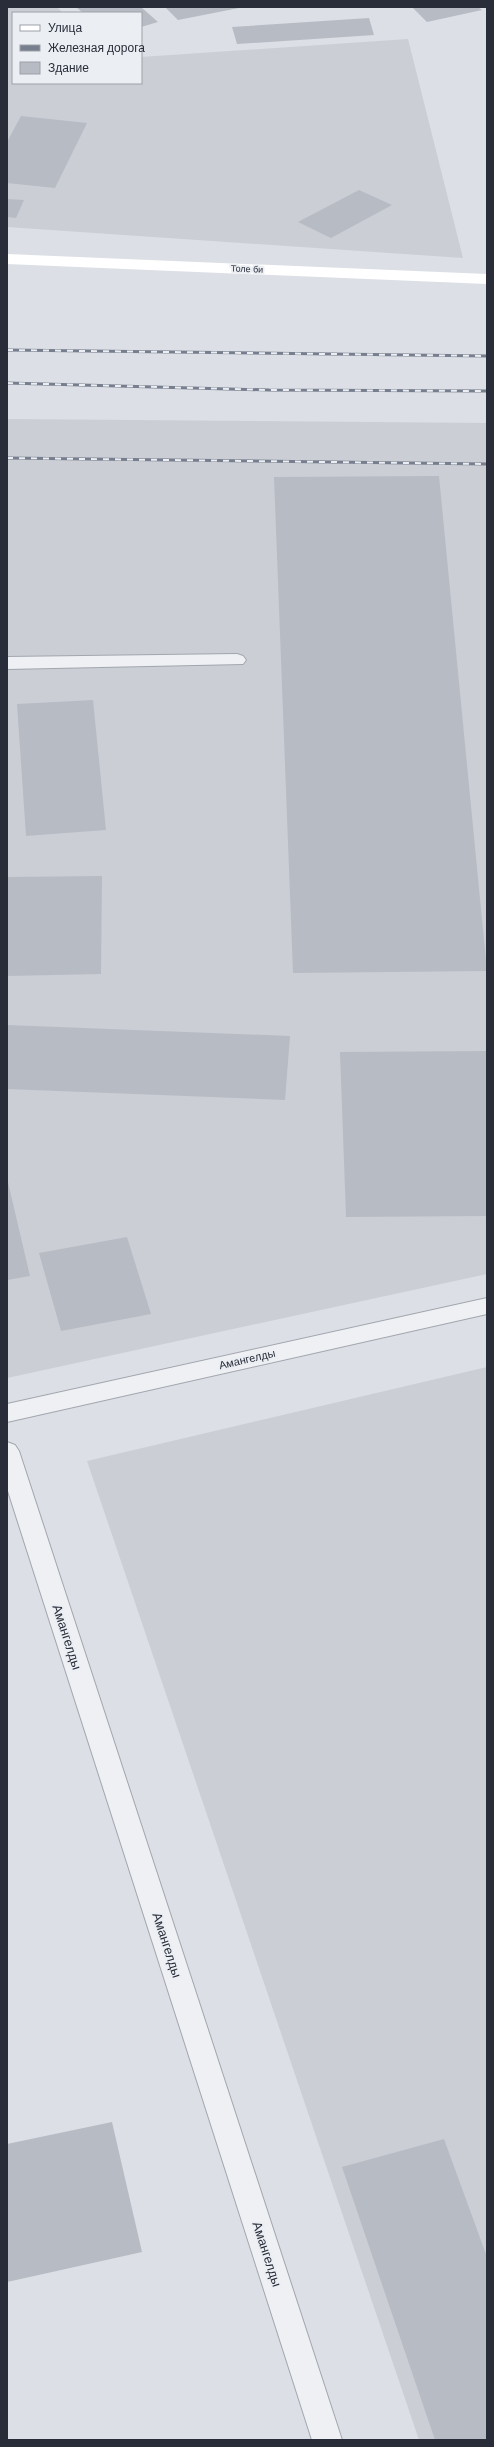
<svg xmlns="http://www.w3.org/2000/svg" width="494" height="2447" viewBox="0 0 494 2447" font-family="'DM Sans',sans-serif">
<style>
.built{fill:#cbced5}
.building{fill:#b7bbc4}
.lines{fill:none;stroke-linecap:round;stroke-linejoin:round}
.service-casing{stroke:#a2a6ae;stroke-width:2}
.minor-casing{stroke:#a2a6ae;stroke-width:2}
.service{fill:#eef0f4;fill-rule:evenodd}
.minor{fill:#eef0f4;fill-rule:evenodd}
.secondary{fill:#fff;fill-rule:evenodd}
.rail-casing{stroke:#777e8d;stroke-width:3}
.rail{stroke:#ebeef3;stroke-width:2;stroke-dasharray:6;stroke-linecap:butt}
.labels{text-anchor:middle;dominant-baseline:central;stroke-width:4;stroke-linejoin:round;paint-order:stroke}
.far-street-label{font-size:9px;fill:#282d39;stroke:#ebeef3}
.street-label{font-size:11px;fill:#282d39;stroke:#ebeef3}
.near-street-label{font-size:13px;fill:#282d39;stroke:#ebeef3}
</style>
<rect width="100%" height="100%" fill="#dcdfe5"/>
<path class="built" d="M 7,7 L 57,7 L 63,13 L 13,13 L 13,83 L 141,83 L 141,57 L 408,39 L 463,258 L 7,227 Z
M 7,419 L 487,423 L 487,1274 L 7,1378 Z
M 487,1367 L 487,2440 L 419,2440 L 87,1461 Z"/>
<path class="building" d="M 76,7 L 141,7 L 158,22 L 141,27 L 141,13 L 83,13 Z
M 165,7 L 239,7 L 239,8 L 178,20 Z
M 412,7 L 478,7 L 482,10 L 427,22 Z
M 369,18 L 374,35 L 237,44 L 232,27 Z
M 21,116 L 87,123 L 55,188 L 7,183 L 7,142 Z
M 359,190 L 392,205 L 331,238 L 298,222 Z
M 7,199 L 24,200 L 16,218 L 7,217 Z
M 439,476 L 487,971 L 293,973 L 274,477 Z
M 93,700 L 106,830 L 26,836 L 17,704 Z
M 102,876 L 101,974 L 7,976 L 7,877 Z
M 7,1025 L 290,1036 L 285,1100 L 7,1089 Z
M 487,1051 L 487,1216 L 346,1217 L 340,1052 Z
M 7,1178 L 30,1276 L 7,1280 Z
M 127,1237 L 151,1314 L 61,1331 L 39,1253 Z
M 112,2122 L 142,2252 L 7,2282 L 7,2144 Z
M 444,2139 L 487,2257 L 487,2440 L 435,2440 L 342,2167 Z"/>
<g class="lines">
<defs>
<path id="service" d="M 237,654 L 243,656 L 246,660 L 243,664 L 7,669 L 7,657 Z"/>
<path id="minor" d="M 487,1298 L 487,1314 L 7,1422 L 7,1404 Z
M 7,1442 L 15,1445 L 19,1451 L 342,2440 L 312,2440 L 7,1488 Z"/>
</defs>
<use href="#service" class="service-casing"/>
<use href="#minor" class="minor-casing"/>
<use href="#service" class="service"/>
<use href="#minor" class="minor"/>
<path class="secondary" d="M 7,254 L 487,274 L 487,284 L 7,264 Z"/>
<defs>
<path id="rail" d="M 7,350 L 487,356
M 7,383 L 269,390 L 487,391
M 7,458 L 487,464"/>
</defs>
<use href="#rail" class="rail-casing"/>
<use href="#rail" class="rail"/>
</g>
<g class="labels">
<g class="far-street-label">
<text transform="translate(247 269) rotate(2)">Толе би</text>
</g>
<g class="street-label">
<text transform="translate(247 1359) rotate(-13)">Амангелды</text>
</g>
<g class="near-street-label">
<text transform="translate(67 1637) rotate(72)">Амангелды</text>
<text transform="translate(167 1945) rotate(72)">Амангелды</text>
<text transform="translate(267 2254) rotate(72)">Амангелды</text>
</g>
</g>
<rect width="494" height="2447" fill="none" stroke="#282d39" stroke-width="16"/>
<rect x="12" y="12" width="130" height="72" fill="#ebeef3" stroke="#9da1a9"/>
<rect x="20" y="25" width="20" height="6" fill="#ffffff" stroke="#9da1a9"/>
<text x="48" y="32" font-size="12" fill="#282d39">Улица</text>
<rect x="20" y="45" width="20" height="6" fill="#777e8d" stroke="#9da1a9"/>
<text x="48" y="52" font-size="12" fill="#282d39">Железная дорога</text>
<rect x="20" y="62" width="20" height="12" fill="#b7bbc4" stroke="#9da1a9"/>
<text x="48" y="72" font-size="12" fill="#282d39">Здание</text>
</svg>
